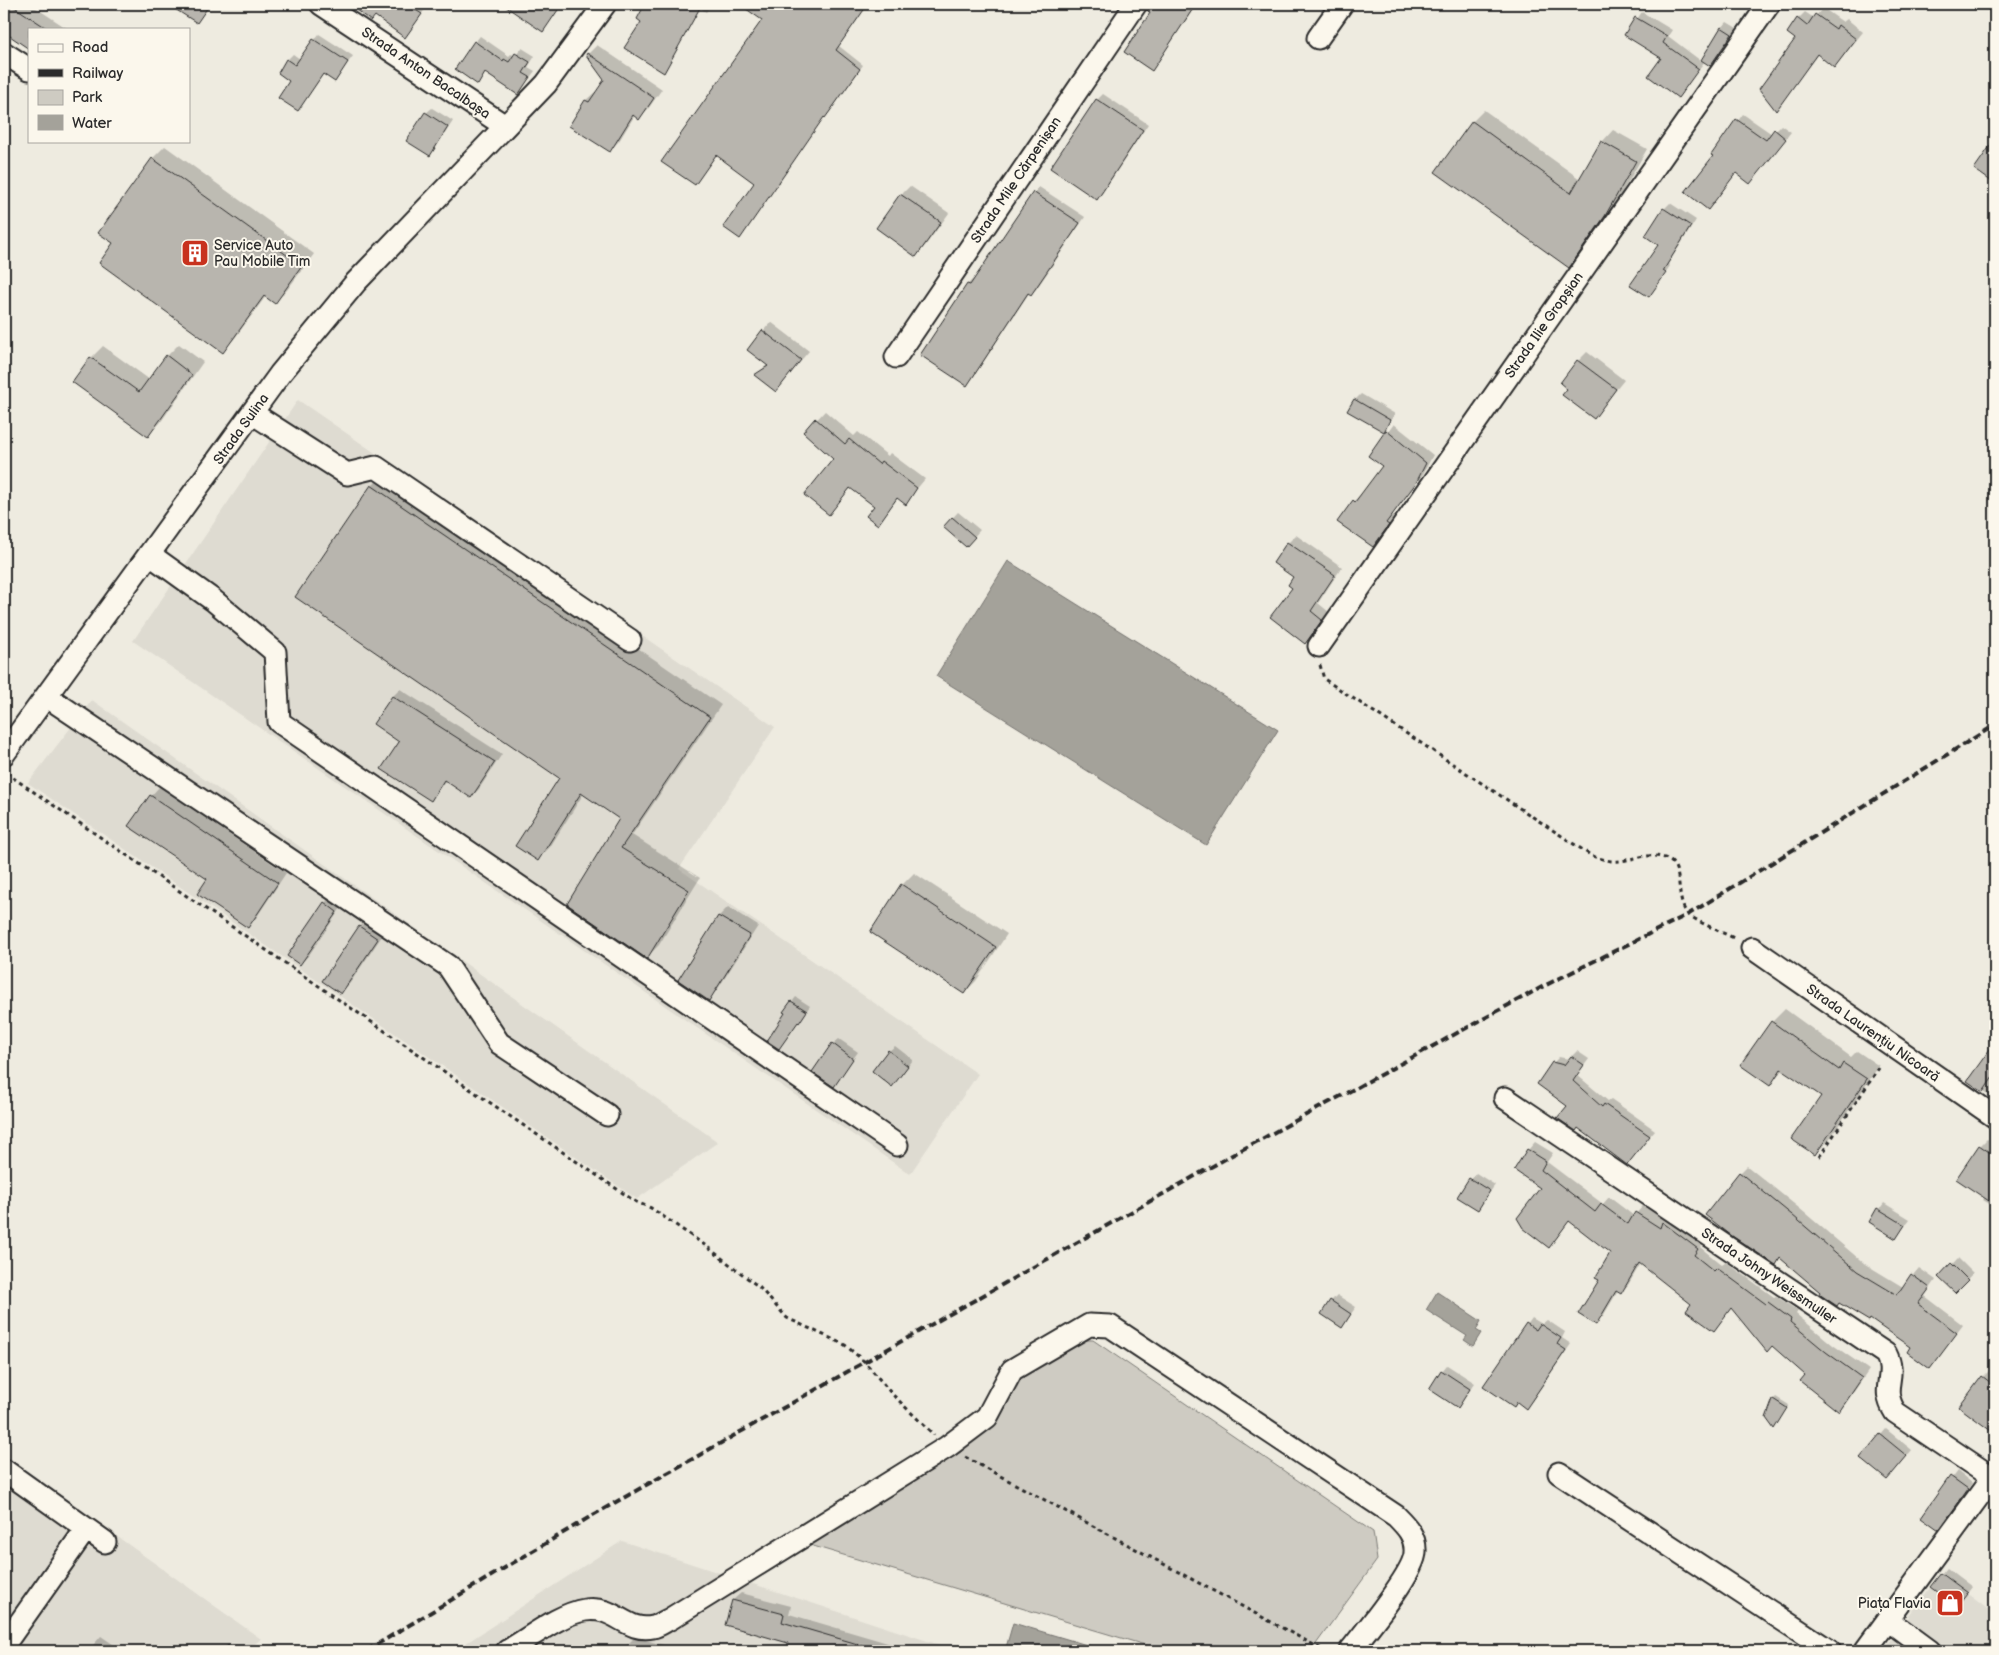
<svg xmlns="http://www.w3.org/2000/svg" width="1999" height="1655" viewBox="0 0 1999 1655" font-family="'Balsamiq Sans',sans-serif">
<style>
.built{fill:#dedbd1}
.green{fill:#cecbc2;stroke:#7c7b76}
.water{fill:#a4a29a;stroke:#74726e}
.shadow{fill:#0003}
.building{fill:#b8b5ae;stroke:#2b2b2b}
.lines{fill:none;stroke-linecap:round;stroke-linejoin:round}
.minor-casing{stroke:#2b2b2b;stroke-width:25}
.path{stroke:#2b2b2b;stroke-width:3;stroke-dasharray:4 4;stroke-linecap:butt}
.minor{stroke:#fbf7ec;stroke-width:21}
.rail{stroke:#2b2b2b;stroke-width:4;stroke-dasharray:8 4;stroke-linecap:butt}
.labels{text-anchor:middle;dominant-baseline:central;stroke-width:4;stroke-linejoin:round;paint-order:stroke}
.street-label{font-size:14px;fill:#2b2b2b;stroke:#fbf7ec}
.poi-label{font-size:14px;fill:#2b2b2b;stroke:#fbf7ec;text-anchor:start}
</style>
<rect width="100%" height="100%" fill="#eeebe0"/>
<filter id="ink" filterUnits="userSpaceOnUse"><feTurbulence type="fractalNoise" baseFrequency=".02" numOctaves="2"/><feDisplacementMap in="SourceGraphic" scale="10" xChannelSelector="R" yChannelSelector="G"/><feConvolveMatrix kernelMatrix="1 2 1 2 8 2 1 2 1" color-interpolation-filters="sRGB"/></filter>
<g filter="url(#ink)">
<path class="built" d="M 298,400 L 775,727 L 679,869 L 978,1074 L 910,1174 L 133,641 Z
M 92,700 L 718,1142 L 637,1199 L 28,783 Z
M 4,1456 L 261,1639 L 246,1651 L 4,1651 Z
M 622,1541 L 958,1651 L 454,1651 Z
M 1941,1573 L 1995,1614 L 1995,1651 L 1883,1651 Z"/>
<path class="green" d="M 1071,1340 L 1093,1340 L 1373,1532 L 1377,1560 L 1311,1651 L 1165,1651 L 810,1545 L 961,1452 L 985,1427 L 1022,1370 Z"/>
<path class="water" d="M 1008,561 L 1278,730 L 1206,845 L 936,676 Z
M 1437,1292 L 1481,1321 L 1476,1330 L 1481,1333 L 1473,1346 L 1464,1340 L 1467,1336 L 1426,1310 Z
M 1013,1623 L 1107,1651 L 1005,1651 Z"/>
<path class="shadow" d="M 4,4 L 30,4 L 68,29 L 29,29 L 29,47 L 4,31 Z
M 173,4 L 210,4 L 197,22 L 172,6 Z
M 356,4 L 429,4 L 405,36 L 375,15 L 354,6 Z
M 518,4 L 562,4 L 543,30 L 514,11 Z
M 646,4 L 712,4 L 706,12 L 700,8 L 663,71 L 643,21 L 638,19 Z
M 742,4 L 868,4 L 839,46 L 863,65 L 829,113 L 755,182 L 764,19 Z
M 1157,4 L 1197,4 L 1157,63 L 1152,69 L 1126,51 Z
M 1899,4 L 1907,4 L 1902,9 Z
M 1823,8 L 1843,22 L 1847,19 L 1863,32 L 1841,59 L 1818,54 L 1776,109 L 1797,39 L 1798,19 L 1805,12 L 1814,18 Z
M 1642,12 L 1672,30 L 1668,36 L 1701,61 L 1722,28 L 1727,22 L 1737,28 L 1716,59 L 1710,64 L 1705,61 L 1683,90 L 1663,57 L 1626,35 Z
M 319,34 L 353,56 L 335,80 L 324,73 L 298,110 L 287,60 L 293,54 L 300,59 Z
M 480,36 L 509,56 L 511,54 L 515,56 L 522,48 L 535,56 L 528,67 L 535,71 L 518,93 L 486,73 L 478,83 L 475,42 Z
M 597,45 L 662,89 L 648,109 L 639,118 L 635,115 L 619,141 L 610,150 L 570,126 L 586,100 L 595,92 L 597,93 L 606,80 L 587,55 Z
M 1103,94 L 1148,124 L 1103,192 L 1097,198 L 1052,168 L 1097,100 Z
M 432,108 L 453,121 L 435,149 L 430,155 L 426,113 Z
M 1484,110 L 1580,179 L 1602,142 L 1613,130 L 1647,149 L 1616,203 L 1580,254 L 1569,266 L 1472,122 Z
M 1743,114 L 1772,134 L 1781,125 L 1791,132 L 1755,177 L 1737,172 L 1713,202 L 1715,156 L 1713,155 Z
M 165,146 L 314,254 L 287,290 L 275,302 L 266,296 L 234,339 L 222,351 L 115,243 L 100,232 L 153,158 Z
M 910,186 L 949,213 L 925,246 L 916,255 L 878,228 L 901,195 Z
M 1039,187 L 1085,217 L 1037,288 L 1031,294 L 1029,293 L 972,379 L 967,385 L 968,284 L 973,279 L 975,280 L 1034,193 Z
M 1670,203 L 1696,220 L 1668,264 L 1670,266 L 1649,296 L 1660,244 L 1647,236 L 1664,209 Z
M 771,322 L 809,351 L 776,390 L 756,375 L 768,364 L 763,331 Z
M 179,344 L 203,362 L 160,423 L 148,435 L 91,358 L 103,346 L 150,380 L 167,356 Z
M 1587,352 L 1624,380 L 1594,417 L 1578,361 Z
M 1361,394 L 1395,414 L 1384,430 L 1355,400 Z
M 825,411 L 854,436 L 858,432 L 888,456 L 890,453 L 925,479 L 905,503 L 898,498 L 877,523 L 876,505 L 851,488 L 829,513 L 835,459 L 805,432 Z
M 1394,424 L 1433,455 L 1423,474 L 1392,515 L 1395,517 L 1373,545 L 1354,501 L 1361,494 L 1362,495 L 1384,466 L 1370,456 Z
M 384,474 L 721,705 L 632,835 L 700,878 L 659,945 L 647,957 L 569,904 L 621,819 L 584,793 L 550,847 L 538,859 L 561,777 L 297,596 L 372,486 Z
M 958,512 L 980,530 L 971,540 L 944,527 Z
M 1296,535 L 1342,567 L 1318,603 L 1329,612 L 1305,642 L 1294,588 L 1295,576 L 1288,543 Z
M 400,689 L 502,754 L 479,789 L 471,797 L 446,780 L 430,800 L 401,741 L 374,724 L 393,696 Z
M 159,787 L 286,873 L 256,918 L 247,927 L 208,879 L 151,796 Z
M 914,873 L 1007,934 L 976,981 L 964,993 L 902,885 Z
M 333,894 L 345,902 L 309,955 L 300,964 L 325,903 Z
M 728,907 L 758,926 L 717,990 L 708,999 L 680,979 L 719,916 Z
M 369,918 L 386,930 L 350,983 L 341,992 L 360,927 Z
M 796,997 L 810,1006 L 779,1048 L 787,1013 L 792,1002 Z
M 1785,1009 L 1851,1057 L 1857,1051 L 1879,1066 L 1828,1141 L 1815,1154 L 1822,1096 L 1784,1069 L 1769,1084 L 1772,1022 Z
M 839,1039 L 858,1052 L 834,1085 L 833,1044 Z
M 1995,1044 L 1995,1091 L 1991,1096 L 1969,1080 Z
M 895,1046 L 913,1060 L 897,1080 L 889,1051 Z
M 1577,1051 L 1589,1059 L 1577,1075 L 1608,1101 L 1611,1099 L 1655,1130 L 1632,1157 L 1569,1106 L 1553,1063 L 1559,1057 L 1569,1059 Z
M 1987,1139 L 1995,1144 L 1995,1208 L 1982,1200 L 1985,1196 L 1980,1146 Z
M 1535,1142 L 1553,1153 L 1547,1162 L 1603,1204 L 1609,1197 L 1634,1216 L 1643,1206 L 1666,1220 L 1671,1215 L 1705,1241 L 1700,1247 L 1722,1265 L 1726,1262 L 1774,1297 L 1776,1296 L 1798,1311 L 1796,1314 L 1833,1345 L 1869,1370 L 1846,1403 L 1839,1410 L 1807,1375 L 1732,1307 L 1714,1329 L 1693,1304 L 1641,1263 L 1628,1285 L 1620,1292 L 1618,1291 L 1603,1316 L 1595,1323 L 1601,1280 L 1612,1252 L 1570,1220 L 1549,1246 L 1542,1187 L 1515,1170 L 1528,1150 Z
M 1747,1166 L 1799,1208 L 1865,1264 L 1903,1287 L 1919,1268 L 1936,1280 L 1925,1296 L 1963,1325 L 1930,1368 L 1912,1347 L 1871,1318 L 1822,1292 L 1782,1258 L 1776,1263 L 1740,1173 Z
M 1476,1173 L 1495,1185 L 1478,1209 L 1459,1197 Z
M 1884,1203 L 1910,1219 L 1896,1237 L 1871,1221 Z
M 1958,1258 L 1973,1273 L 1955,1292 L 1940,1277 Z
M 1337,1295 L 1356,1307 L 1342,1326 L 1331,1301 Z
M 1532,1318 L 1542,1324 L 1547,1320 L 1565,1332 L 1562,1338 L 1571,1344 L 1532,1401 L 1526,1407 L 1518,1401 L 1514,1406 L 1484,1386 Z
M 1447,1365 L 1475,1383 L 1458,1406 L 1442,1371 Z
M 1992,1368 L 1995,1371 L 1995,1429 L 1994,1431 L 1983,1377 Z
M 1776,1397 L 1789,1405 L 1774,1427 L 1774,1399 Z
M 1886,1429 L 1912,1450 L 1887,1479 L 1862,1458 Z
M 1957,1471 L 1972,1483 L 1944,1522 L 1923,1517 Z
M 1995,1558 L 1995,1571 L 1989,1566 Z
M 1947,1568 L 1972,1587 L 1962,1600 L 1942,1574 Z
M 741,1593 L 791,1606 L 789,1614 L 915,1651 L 787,1651 L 789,1642 L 733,1600 Z
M 101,1636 L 120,1649 L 118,1651 L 88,1651 Z
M 635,1637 L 685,1651 L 624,1651 L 627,1645 Z"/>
<path class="building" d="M 4,4 L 10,4 L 48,29 L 29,29 L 29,49 L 4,32 Z
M 167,4 L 210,4 L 197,23 Z
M 348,4 L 418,4 L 414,9 L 422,14 L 405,38 L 375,16 L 371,21 Z
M 502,4 L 562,4 L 543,32 Z
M 645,4 L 702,4 L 664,73 L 624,48 L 641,22 L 637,19 Z
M 739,4 L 868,4 L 836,50 L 860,69 L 825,118 L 824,117 L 740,239 L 723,227 L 754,183 L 716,155 L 695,185 L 661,162 L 762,20 Z
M 1148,4 L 1196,4 L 1152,71 L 1124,52 L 1150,13 L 1147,10 Z
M 1815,14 L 1836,29 L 1838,25 L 1856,39 L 1834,68 L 1817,54 L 1776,111 L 1759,89 L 1795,39 L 1787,33 L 1797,18 L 1807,26 Z
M 1635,17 L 1667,36 L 1663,43 L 1699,69 L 1678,98 L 1648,76 L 1661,58 L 1624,35 Z
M 1721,27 L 1732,34 L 1710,66 L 1701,60 Z
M 313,39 L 348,62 L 335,82 L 323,74 L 298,111 L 278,98 L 289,81 L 278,73 L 286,59 L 295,65 Z
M 474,41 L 503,61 L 504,59 L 509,62 L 515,53 L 530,62 L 523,73 L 530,77 L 518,95 L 485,73 L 478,85 L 455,69 Z
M 587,53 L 654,98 L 639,120 L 633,115 L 610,152 L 569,126 L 585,100 L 589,102 L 604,80 L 586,55 Z
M 1096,99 L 1143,130 L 1097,200 L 1050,168 Z
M 425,112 L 448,127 L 430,156 L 406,141 Z
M 1736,119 L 1766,140 L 1774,129 L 1786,139 L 1750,184 L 1736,173 L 1708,210 L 1685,192 L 1713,156 L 1711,155 Z
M 1472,121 L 1571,193 L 1601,141 L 1636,161 L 1605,216 L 1569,268 L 1435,172 Z
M 1995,139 L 1995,184 L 1974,169 Z
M 152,158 L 302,266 L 275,304 L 264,296 L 223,353 L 99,263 L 113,243 L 98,233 Z
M 1033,192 L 1080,223 L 1031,295 L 1028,293 L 967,386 L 920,355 L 967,284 L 970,285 Z
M 900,194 L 941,222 L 916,257 L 876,228 Z
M 1663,208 L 1691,226 L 1663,271 L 1666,273 L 1649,297 L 1630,285 L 1658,245 L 1645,236 Z
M 762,330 L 801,360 L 776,392 L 754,375 L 768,366 L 747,350 Z
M 166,355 L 192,375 L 148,437 L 72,382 L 90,357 L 139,392 Z
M 1577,360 L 1616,389 L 1594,419 L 1562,395 L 1567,389 L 1560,383 Z
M 1354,399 L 1390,420 L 1384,432 L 1347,411 Z
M 815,418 L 845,444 L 849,439 L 879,464 L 881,461 L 917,488 L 906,505 L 897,498 L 878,525 L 866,516 L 874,506 L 850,488 L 829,515 L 804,495 L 833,459 L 803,432 Z
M 1386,430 L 1426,463 L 1416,483 L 1386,523 L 1389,525 L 1373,547 L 1337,522 L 1353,500 L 1355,502 L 1382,466 L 1368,456 Z
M 371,485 L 710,717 L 621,848 L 689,890 L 647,959 L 567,904 L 619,819 L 581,793 L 538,861 L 515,846 L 559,778 L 295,597 Z
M 952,517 L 975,537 L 966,547 L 943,527 Z
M 1287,542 L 1335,575 L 1311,611 L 1322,620 L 1305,644 L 1270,617 L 1292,588 L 1288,585 L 1293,577 L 1273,563 Z
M 392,696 L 495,762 L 471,798 L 444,780 L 431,801 L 381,769 L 399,742 L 373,724 Z
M 150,795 L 278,883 L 248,928 L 197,894 L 207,879 L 128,826 Z
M 901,884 L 996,947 L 964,994 L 870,932 Z
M 324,902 L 337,912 L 300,965 L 287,956 Z
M 718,916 L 750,935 L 709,1001 L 678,980 Z
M 359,926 L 378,939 L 341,994 L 322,981 Z
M 791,1001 L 807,1011 L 799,1023 L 798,1022 L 779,1049 L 767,1041 L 785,1013 L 783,1012 Z
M 1771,1021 L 1839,1070 L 1843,1063 L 1867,1079 L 1815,1155 L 1791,1139 L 1821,1096 L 1781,1069 L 1770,1086 L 1740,1065 Z
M 1995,1042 L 1995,1074 L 1983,1092 L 1967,1081 Z
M 832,1043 L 853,1059 L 834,1087 L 812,1072 Z
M 888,1050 L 908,1066 L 892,1087 L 872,1071 Z
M 1571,1056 L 1584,1065 L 1573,1081 L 1602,1107 L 1604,1104 L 1650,1136 L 1627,1165 L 1578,1128 L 1576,1131 L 1557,1118 L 1567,1106 L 1537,1084 L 1552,1062 L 1564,1065 Z
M 1979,1145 L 1995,1156 L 1995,1205 L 1956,1179 Z
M 1527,1149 L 1546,1161 L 1541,1170 L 1595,1212 L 1601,1204 L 1628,1224 L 1635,1212 L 1660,1228 L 1662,1222 L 1698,1249 L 1694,1255 L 1714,1271 L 1717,1268 L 1766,1304 L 1768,1302 L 1791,1319 L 1790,1322 L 1826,1352 L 1862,1378 L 1839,1412 L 1800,1381 L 1805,1375 L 1772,1346 L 1767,1352 L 1731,1308 L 1714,1331 L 1686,1311 L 1691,1304 L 1639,1263 L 1621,1294 L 1616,1291 L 1596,1325 L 1578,1314 L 1599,1280 L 1595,1278 L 1610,1253 L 1569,1221 L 1549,1248 L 1523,1228 L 1517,1218 L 1540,1188 L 1514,1170 Z
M 1739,1172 L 1792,1215 L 1857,1271 L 1897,1295 L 1911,1274 L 1930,1288 L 1918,1304 L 1957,1333 L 1930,1369 L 1907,1352 L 1910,1347 L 1870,1319 L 1869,1321 L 1839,1303 L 1837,1306 L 1819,1294 L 1820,1292 L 1780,1258 L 1776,1265 L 1732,1236 L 1705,1215 Z
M 1469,1178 L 1490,1191 L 1478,1210 L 1457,1197 Z
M 1877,1208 L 1905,1225 L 1896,1239 L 1869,1222 Z
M 1951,1263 L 1968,1280 L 1955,1293 L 1938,1277 Z
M 1330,1300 L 1351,1314 L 1342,1328 L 1321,1314 Z
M 1526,1323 L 1536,1330 L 1540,1324 L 1561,1338 L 1557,1344 L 1566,1350 L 1526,1409 L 1517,1402 L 1514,1407 L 1483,1386 Z
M 1441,1370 L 1470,1389 L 1458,1408 L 1429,1389 Z
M 1982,1376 L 1995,1386 L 1995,1434 L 1959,1407 Z
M 1773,1399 L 1787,1408 L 1774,1429 L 1766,1418 Z
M 1880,1434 L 1907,1456 L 1887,1480 L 1860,1458 Z
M 1950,1476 L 1968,1489 L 1939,1530 L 1921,1517 Z
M 1941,1573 L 1968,1593 L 1957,1607 L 1930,1587 Z
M 732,1600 L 784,1614 L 782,1622 L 868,1647 L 868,1651 L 785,1651 L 788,1643 L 725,1625 Z"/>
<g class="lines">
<defs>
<path id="minor" d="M 321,4 L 505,126
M 1318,38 L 1342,4
M 4,53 L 29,69
M 896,357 L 1136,4
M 252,413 L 347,474 L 376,467 L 630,640
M 149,554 L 213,600 L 275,652 L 279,722 L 897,1145
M 1319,646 L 1769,4
M 46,696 L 448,966 L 499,1043 L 607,1115
M 4,754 L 280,374 L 356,282 L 546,84 L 605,4
M 1752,948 L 1995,1117
M 1505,1098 L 1886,1354 C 1898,1378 1879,1386 1895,1412 L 1993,1478
M 4,1470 L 105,1542
M 1559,1473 L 1830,1651
M 1888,1620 L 1930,1651
M 4,1645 L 86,1529
M 507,1651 C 530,1638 559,1614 585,1610 C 615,1605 626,1633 653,1627 C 659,1626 665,1621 670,1619 L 947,1447 L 987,1417 L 1012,1370 L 1089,1325 L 1110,1326 L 1396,1516 C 1406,1526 1416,1536 1415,1552 C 1415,1572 1364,1633 1350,1651
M 1865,1651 L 1995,1474"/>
</defs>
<use href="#minor" class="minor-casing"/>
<path class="path" d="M 1320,665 L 1324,679 L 1592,856 C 1598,858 1605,860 1611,861 C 1629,863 1648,850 1667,859 C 1685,867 1674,900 1688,914 C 1695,921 1726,934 1736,939
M 6,773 L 636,1202 L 651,1208 L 706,1246 L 759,1287 L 787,1318 L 845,1345 L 865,1362 L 891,1393 L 934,1435
M 1819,1157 L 1879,1068
M 965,1457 L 1325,1651"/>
<use href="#minor" class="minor"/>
<path class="rail" d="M 223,1651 L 230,1646
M 366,1651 L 593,1515 L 1234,1154 L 1542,987 L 1689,914 L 1995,725"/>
</g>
</g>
<defs>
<symbol id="building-square" viewBox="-11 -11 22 22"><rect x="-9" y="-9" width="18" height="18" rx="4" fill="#c8321e" stroke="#fbf7ec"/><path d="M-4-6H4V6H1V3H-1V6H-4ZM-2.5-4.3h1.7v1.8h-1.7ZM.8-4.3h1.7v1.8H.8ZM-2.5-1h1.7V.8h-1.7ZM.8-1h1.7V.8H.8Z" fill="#fff"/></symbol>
<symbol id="shop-square" viewBox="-11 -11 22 22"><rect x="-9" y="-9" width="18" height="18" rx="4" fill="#c8321e" stroke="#fbf7ec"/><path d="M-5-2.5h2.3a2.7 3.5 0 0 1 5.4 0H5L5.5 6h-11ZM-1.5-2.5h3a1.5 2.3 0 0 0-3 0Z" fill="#fff"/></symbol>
</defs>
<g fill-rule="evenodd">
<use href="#building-square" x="179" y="237" width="32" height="32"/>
<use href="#shop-square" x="1934" y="1587" width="32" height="32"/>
</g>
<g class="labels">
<g class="street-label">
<text transform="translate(426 73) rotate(34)">Strada Anton Bacalbașa</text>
<text transform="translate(1016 180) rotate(-56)">Strada Mile Cărpenișan</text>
<text transform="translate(1544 325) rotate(-55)">Strada Ilie Gropșian</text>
<text transform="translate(241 429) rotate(-54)">Strada Sulina</text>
<text transform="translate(1873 1033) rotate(35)">Strada Laurențiu Nicoară</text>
<text transform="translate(1769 1276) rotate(34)">Strada Johny Weissmuller</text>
</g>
<g class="poi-label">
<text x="214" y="245">Service Auto<tspan x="214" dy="16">Pau Mobile Tim</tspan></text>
<text x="1931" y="1603" text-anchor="end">Piața Flavia</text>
</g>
</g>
<rect width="1999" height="1655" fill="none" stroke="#fbf7ec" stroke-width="20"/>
<rect x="10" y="10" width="1979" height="1635" fill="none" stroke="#2b2b2b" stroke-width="2" filter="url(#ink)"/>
<rect x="28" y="28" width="162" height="115" fill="#fbf7ec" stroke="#a8a59f"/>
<rect x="38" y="44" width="25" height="8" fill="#fbf7ec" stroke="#a8a59f"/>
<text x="72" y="52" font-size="15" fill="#2b2b2b">Road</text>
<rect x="38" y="69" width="25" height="8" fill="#2b2b2b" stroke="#a8a59f"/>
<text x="72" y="78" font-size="15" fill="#2b2b2b">Railway</text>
<rect x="38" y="90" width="25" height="15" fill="#cecbc2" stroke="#a8a59f"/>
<text x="72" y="102" font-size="15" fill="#2b2b2b">Park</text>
<rect x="38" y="115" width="25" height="15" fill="#a4a29a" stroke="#a8a59f"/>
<text x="72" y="128" font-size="15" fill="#2b2b2b">Water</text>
</svg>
